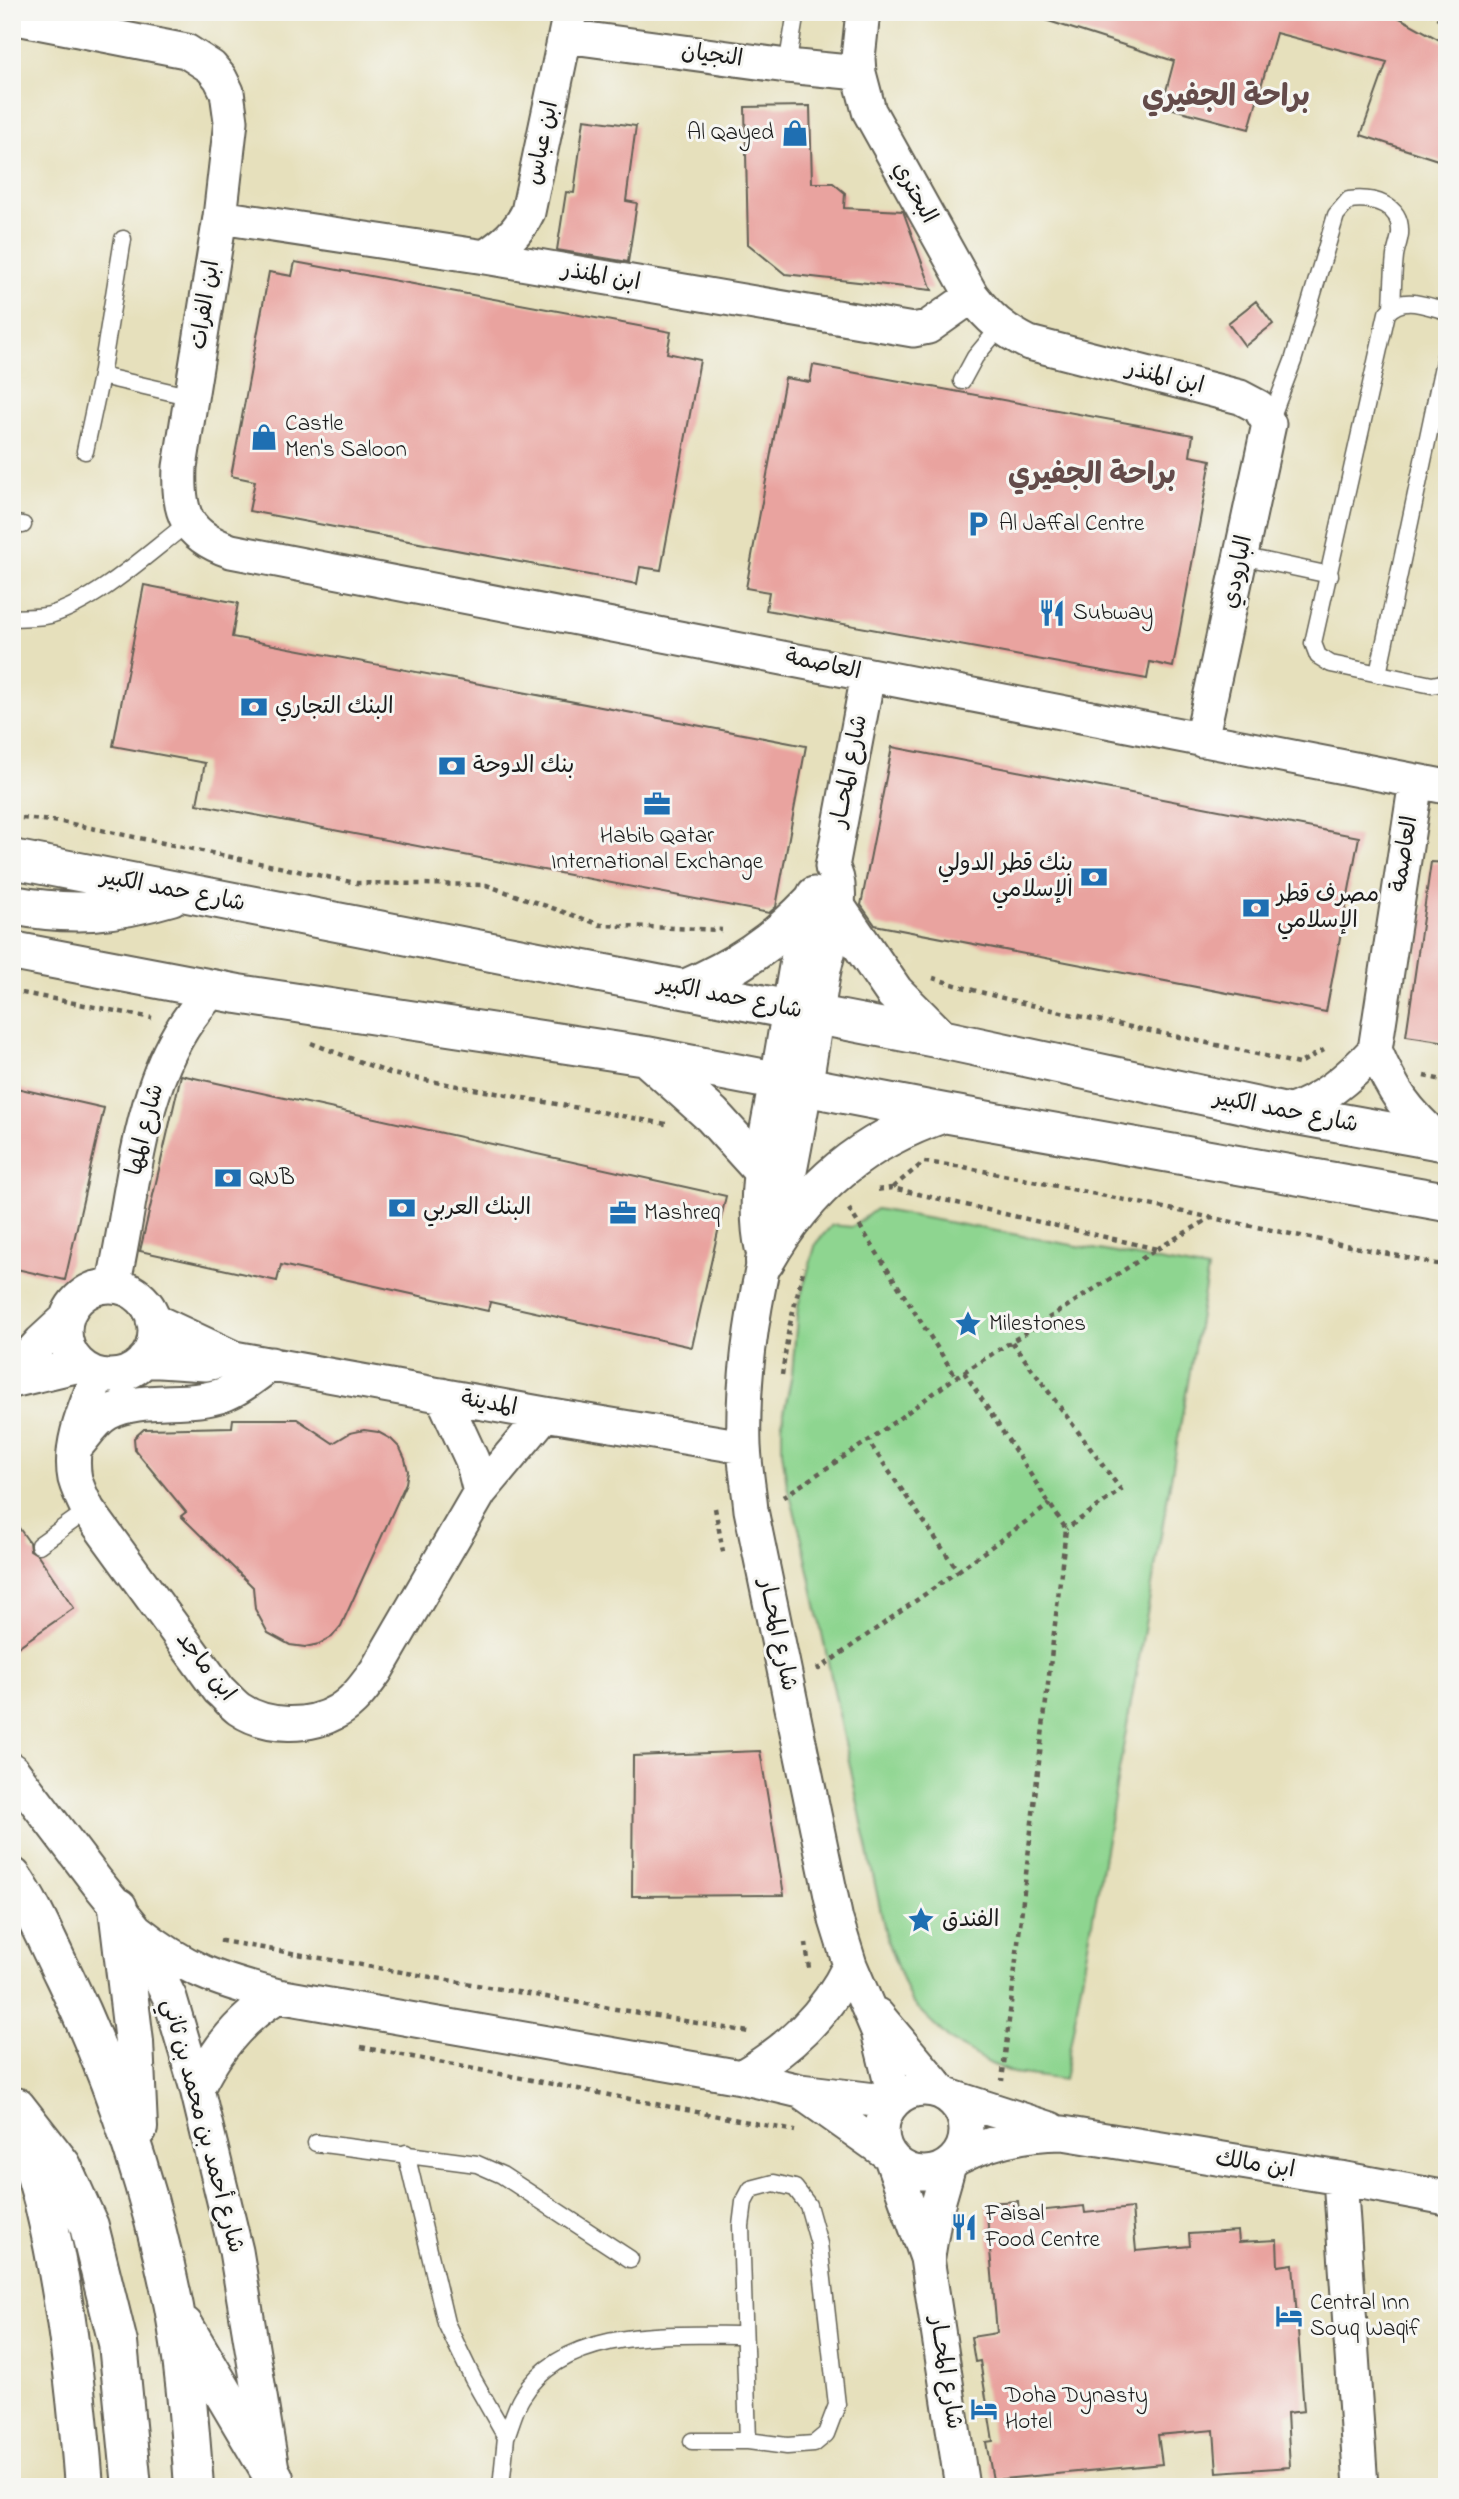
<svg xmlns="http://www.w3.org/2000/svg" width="1459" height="2499" viewBox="0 0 1459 2499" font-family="'Indie Flower','Playpen Sans Arabic',sans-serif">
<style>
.green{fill:#8ed590;stroke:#557856;stroke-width:2}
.building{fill:#e9a39f}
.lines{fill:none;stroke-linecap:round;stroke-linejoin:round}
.service-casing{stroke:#636154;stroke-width:19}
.minor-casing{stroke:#636154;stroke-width:37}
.primary-casing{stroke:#636154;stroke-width:42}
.path{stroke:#636154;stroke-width:4.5;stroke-dasharray:5 5;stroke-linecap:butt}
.service{stroke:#fff;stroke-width:16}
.minor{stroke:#fff;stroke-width:33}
.primary{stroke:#fff;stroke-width:38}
.labels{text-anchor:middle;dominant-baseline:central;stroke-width:6;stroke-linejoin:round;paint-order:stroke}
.street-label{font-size:23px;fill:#1c1c1c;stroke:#f6f6f2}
.poi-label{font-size:23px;fill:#1c1c1c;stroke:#f6f6f2;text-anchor:start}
.district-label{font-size:30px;font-weight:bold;fill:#644b4a;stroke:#f6f6f2}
</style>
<rect width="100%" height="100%" fill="#f6f6f2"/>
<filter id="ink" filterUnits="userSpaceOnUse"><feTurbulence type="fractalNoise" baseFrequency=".0143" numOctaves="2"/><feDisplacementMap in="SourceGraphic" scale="14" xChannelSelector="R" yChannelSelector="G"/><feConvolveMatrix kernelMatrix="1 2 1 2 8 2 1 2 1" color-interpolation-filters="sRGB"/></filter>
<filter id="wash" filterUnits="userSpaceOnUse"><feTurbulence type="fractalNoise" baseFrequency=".00686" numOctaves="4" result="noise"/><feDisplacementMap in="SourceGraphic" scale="28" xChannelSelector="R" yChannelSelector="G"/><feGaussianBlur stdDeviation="1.57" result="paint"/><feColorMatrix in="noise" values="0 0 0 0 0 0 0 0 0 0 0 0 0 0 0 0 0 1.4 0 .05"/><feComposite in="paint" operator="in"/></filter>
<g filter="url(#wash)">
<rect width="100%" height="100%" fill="#e6e0bc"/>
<path class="green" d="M 876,1209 L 1208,1270 L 1064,2080 L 1013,2073 L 991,2064 L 950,2040 L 911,2002 L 887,1941 L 802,1539 L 787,1485 L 782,1451 L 782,1422 L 792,1374 L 798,1306 L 816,1243 L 832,1225 L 852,1227 Z"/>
<g id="blocks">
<path class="building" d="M 1040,12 L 1389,12 L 1447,44 L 1447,163 L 1361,135 L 1387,62 L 1276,33 L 1249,129 L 1162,106 L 1174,61 L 1039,18 Z
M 810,106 L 812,183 L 833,183 L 845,193 L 844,208 L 903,211 L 932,290 L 785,274 L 748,244 L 745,107 Z
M 584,119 L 636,126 L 626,201 L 637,203 L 628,262 L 557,250 L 566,192 L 574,193 Z
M 295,262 L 671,332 L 667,353 L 700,360 L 661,570 L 640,567 L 637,584 L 249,511 L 255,481 L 231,476 L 269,272 L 292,276 Z
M 1256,301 L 1273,324 L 1245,346 L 1228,323 Z
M 813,365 L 1193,435 L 1190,456 L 1211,460 L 1173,667 L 1150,662 L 1147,679 L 766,610 L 769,592 L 746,588 L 785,378 L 810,382 Z
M 144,585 L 238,603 L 232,637 L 806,746 L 776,907 L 769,913 L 197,804 L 205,763 L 113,746 Z
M 892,747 L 1359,837 L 1326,1012 L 875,925 L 861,905 Z
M 1431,862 L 1447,863 L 1447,1042 L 1406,1036 Z
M 181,1075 L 726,1196 L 692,1347 L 490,1302 L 488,1311 L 281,1265 L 277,1281 L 140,1251 Z
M 12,1087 L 104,1108 L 65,1280 L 12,1268 Z
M 233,1419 L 297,1419 L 333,1443 L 350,1433 L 364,1430 L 378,1432 L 391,1439 L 400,1448 L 405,1459 L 408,1471 L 406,1483 L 341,1626 L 332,1637 L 319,1644 L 305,1647 L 290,1645 L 268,1633 L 255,1609 L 253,1587 L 181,1516 L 186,1512 L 135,1450 L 134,1438 L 144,1429 L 232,1427 Z
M 12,1518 L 29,1542 L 30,1550 L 38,1555 L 74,1608 L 12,1651 Z
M 760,1751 L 784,1895 L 632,1896 L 633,1756 Z
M 1018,2201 L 1019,2213 L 1084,2206 L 1085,2213 L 1132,2208 L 1136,2251 L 1190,2246 L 1189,2234 L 1238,2231 L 1239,2242 L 1277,2240 L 1278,2266 L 1293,2264 L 1304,2411 L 1287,2413 L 1290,2467 L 1217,2472 L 1214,2430 L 1158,2435 L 1162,2464 L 993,2480 L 986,2442 L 993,2441 L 980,2361 L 975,2362 L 971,2337 L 997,2333 L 986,2203 Z"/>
</g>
</g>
<g filter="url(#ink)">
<use href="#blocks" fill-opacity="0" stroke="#636154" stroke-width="2"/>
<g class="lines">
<defs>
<path id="service" d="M 787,66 L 796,12
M 1447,311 C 1426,306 1403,294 1387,313 L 1313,643 L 1318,656 L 1331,664 L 1432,685 L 1447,682
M 101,376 L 192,397
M 962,381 L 975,357 L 1000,327
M 1269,424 L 1293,361 L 1336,215 L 1349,200 C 1373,197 1402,204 1400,234 C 1399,242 1396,249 1395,256 C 1393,273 1393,290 1392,307
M 85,451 L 101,376 L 123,239
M 12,523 L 23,525
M 1241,556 L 1330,575
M 12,618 C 24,617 38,618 50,615 C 99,600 147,554 188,523
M 1378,674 L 1447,347
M 39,1545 L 88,1510
M 316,2143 L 477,2164 L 502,2175 L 630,2259
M 406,2153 L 446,2323 L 473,2379 L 506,2437 L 501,2487
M 506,2437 C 511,2424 515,2408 522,2397 C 565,2326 672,2335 744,2335
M 692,2441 L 748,2441 L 787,2446 L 814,2444 L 826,2434 L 837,2405 L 819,2244 L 808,2205 L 795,2188 L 774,2183 L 751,2189 L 744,2202 L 741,2226 L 748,2441"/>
<path id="minor" d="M 863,12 L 858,58 L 859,73 L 869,111 L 972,296 C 990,319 1003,330 1029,343 L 1240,397 L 1259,407 L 1269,424 L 1201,740
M 12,17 L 186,51 L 211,67 L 220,78 L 227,92 L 231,121 L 220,217 L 180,467 C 178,513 185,535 231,551 L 1447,787
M 565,36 L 787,66 L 859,73
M 220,217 L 485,257 L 913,330 L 928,327 L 972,296
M 485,257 C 504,244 518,233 528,212 L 570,12
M 868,675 L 832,867 C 849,892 828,947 823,975 C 811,1049 801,1123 785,1195 C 780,1218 770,1239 764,1261 C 751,1320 742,1386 744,1446 C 745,1467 749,1489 751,1510 L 836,1920 L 850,1965 L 878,2031 L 895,2100
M 1416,781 L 1375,1050 C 1393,1092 1406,1111 1440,1141
M 1286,1113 C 1322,1101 1349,1078 1375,1050
M 762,1248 C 749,1190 772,1110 782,1051 C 791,1001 797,942 814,894
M 113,1286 C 136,1187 137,1065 213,990
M65 1331a45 45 0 1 1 90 0a45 45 0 1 1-90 0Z
M 153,1320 L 234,1358 L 545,1414 L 744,1447
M 144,1360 L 205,1364 L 234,1358
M 12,1374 L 41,1342 L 66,1319
M 98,1375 C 86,1406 68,1444 75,1479 C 78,1490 83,1500 88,1510 L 219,1690 C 226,1696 232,1704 239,1709 C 267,1728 310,1728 338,1711 C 354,1702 365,1686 376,1671 L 480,1492 L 545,1414
M 12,1381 L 80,1365
M 442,1395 L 472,1460 L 480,1492
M 78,1444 C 87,1434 95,1420 108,1413 C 141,1395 189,1408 225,1394 C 241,1388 257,1374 271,1364
M 12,1770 L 97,1882 L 136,1930 L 170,1998 L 197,2089 L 236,2251 L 272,2469
M 136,1930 C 186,1970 217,1980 278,1996 L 741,2077 L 800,2091 L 892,2102
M 877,2015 L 943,2093
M 741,2077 C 789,2049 826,2015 850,1965
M882 2131a42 42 0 1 1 84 0a42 42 0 1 1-84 0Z
M 197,2089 C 215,2051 241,2018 278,1996
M 805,2095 L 887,2153
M 949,2096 L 1051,2129
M 891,2158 L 927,2258 L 962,2487
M 957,2158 C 991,2141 1024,2133 1063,2133 L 1340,2178 L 1447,2198
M 1340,2178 L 1361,2487
M 928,2256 L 935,2214 L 949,2165"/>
<path id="primary" d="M 12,859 L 941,1039 L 1286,1113 L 1447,1142
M 12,905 C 71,916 114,913 171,896
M 837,909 L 894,992 L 941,1039
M 12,951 L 238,994 L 646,1056 L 944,1113 L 1447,1202
M 685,989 C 735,968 774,942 811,903
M 647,1057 L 712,1115 L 762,1170
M 765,1261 C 808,1186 863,1141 944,1113
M 12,1877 C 33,1907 47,1942 64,1976 C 115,2081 151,2193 174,2307 C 185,2366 190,2427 194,2487
M 118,1908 L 134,2042 L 138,2128
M 16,2107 L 62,2166 L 89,2226 L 118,2343 L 132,2487
M 22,2127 C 29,2152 37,2178 44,2204 C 66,2296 77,2393 84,2487
M 184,2326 L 274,2478"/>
</defs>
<use href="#service" class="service-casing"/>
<use href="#minor" class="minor-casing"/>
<use href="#primary" class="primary-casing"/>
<path class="path" d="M 1428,12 L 1447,23
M 12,817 L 62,822 L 356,883 L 486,885 L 601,925 L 722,930
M 933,978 C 1052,1016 1177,1033 1298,1064 L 1324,1050
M 12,991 L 152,1018
M 311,1043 L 392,1074 L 666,1124
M 1424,1076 L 1447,1081
M 893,1187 L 924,1162 L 964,1167 L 1447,1266
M 849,1209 L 956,1377
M 1157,1249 L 1214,1216
M 1012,1342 L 1121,1490 L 1066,1529
M 964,1372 L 1066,1529 L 1002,2081
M 782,1375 L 789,1328 L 804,1267
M 783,1497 L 868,1441 L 956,1377 L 1157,1249 L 892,1188 L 876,1190
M 715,1508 L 724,1557
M 958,1571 L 1050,1504
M 818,1666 L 819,1669 L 958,1571 L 868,1441
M 222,1943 L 222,1941 L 749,2032
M 806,1943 L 809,1969
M 361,2047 L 795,2131"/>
<use href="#service" class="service"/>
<use href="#minor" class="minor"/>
<use href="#primary" class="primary"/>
</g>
</g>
<defs>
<symbol id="shop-bare" viewBox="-9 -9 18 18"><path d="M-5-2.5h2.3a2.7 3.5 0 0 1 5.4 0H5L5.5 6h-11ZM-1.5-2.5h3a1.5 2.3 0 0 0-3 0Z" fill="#1f6fb2" stroke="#f6f6f2" stroke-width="2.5" paint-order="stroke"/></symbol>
<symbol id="parking-bare" viewBox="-9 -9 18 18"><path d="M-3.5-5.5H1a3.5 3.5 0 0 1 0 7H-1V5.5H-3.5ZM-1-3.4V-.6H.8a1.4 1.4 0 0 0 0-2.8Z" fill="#1f6fb2" stroke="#f6f6f2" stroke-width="2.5" paint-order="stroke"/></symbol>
<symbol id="restaurant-bare" viewBox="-9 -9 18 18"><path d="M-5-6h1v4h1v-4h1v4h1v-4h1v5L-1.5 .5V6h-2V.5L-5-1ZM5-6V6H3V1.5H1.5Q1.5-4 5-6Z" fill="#1f6fb2" stroke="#f6f6f2" stroke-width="2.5" paint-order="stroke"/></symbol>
<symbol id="bank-bare" viewBox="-9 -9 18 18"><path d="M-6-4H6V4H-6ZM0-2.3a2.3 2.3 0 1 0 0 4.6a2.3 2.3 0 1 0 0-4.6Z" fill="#1f6fb2" stroke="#f6f6f2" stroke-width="2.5" paint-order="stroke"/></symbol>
<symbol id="office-bare" viewBox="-9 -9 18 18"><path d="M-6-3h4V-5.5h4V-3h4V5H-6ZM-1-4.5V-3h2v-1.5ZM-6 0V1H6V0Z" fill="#1f6fb2" stroke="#f6f6f2" stroke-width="2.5" paint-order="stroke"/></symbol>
<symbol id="sight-bare" viewBox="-9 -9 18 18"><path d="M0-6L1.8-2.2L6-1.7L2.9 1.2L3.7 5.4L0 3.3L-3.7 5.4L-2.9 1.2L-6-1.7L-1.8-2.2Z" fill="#1f6fb2" stroke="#f6f6f2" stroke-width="2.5" paint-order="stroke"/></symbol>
<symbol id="hotel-bare" viewBox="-9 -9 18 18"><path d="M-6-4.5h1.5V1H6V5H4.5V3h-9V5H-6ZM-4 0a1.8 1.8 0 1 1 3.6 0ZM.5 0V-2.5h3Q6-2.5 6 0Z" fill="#1f6fb2" stroke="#f6f6f2" stroke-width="2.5" paint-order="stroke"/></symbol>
</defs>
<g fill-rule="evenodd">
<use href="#shop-bare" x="776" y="114" width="38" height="38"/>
<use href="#shop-bare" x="245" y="418" width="38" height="38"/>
<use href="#parking-bare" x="959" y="505" width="38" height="38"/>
<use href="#restaurant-bare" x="1033" y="594" width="38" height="38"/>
<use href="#bank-bare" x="235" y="688" width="38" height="38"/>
<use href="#bank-bare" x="433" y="747" width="38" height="38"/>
<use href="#office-bare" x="638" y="785" width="38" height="38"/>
<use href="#bank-bare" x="1075" y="858" width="38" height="38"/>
<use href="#bank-bare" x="1237" y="889" width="38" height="38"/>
<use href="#bank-bare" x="209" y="1159" width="38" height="38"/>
<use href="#bank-bare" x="383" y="1189" width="38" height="38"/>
<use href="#office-bare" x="604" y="1194" width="38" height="38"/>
<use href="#sight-bare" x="949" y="1305" width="38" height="38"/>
<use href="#sight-bare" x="902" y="1901" width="38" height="38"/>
<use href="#restaurant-bare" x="945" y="2208" width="38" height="38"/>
<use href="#hotel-bare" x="1270" y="2297" width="38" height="38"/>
<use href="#hotel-bare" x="965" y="2390" width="38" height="38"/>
</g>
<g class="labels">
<g class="street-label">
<text transform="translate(712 56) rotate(8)">النجيان</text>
<text transform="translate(543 143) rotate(-78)">ابن عباس</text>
<text transform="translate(914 193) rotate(61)">البحتري</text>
<text transform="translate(601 277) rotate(10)">ابن المنذر</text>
<text transform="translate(206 305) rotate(-81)">ابن الفرات</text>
<text transform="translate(1165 378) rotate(14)">ابن المنذر</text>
<text transform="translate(1238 572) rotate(-78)">البارودي</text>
<text transform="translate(823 665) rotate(12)">العاصمة</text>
<text transform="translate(850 771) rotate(-79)">شارع المحــار</text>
<text transform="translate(1405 854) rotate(-81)">العاصمة</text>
<text transform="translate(173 891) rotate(11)">شارع حمد الكبير</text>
<text transform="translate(730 998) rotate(11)">شارع حمد الكبير</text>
<text transform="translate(1286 1112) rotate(11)">شارع حمد الكبير</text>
<text transform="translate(146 1130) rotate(-76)">شارع المها</text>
<text transform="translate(489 1404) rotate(10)">المدينة</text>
<text transform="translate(777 1635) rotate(78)">شارع المحــار</text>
<text transform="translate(205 1667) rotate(52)">ابن ماجد</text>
<text transform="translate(202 2126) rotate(75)">شارع أحمد بن محمد بن ثاني</text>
<text transform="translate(1255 2165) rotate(9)">ابن مالك</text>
<text transform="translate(945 2373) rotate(81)">شارع المحــار</text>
</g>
<g class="poi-label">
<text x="774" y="133" text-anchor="end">Al Qayed</text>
<text x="285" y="424">Castle<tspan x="285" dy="26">Men's Saloon</tspan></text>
<text x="999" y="524">Al Jaffal Centre</text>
<text x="1073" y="613">Subway</text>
<text x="275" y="707">البنك التجاري</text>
<text x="473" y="766">بنك الدوحة</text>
<text x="657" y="836" text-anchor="middle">Habib Qatar<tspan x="657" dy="26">International Exchange</tspan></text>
<text x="1073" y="864" text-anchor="end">بنك قطر الدولي<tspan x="1073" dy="26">الإسلامي</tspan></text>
<text x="1277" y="895">مصرف قطر<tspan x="1277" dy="26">الإسلامي</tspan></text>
<text x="249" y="1178">QNB</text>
<text x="423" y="1208">البنك العربي</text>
<text x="644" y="1213">Mashreq</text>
<text x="989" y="1324">Milestones</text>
<text x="942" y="1920">الفندق</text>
<text x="985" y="2214">Faisal<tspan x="985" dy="26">Food Centre</tspan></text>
<text x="1310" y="2303">Central Inn<tspan x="1310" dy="26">Souq Waqif</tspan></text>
<text x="1005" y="2396">Doha Dynasty<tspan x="1005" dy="26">Hotel</tspan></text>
</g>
<g class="district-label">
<text x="1226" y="98">براحة الجفيري</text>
<text x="1092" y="476">براحة الجفيري</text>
</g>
</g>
<rect width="1459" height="2499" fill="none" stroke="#f6f6f2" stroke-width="42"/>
</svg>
